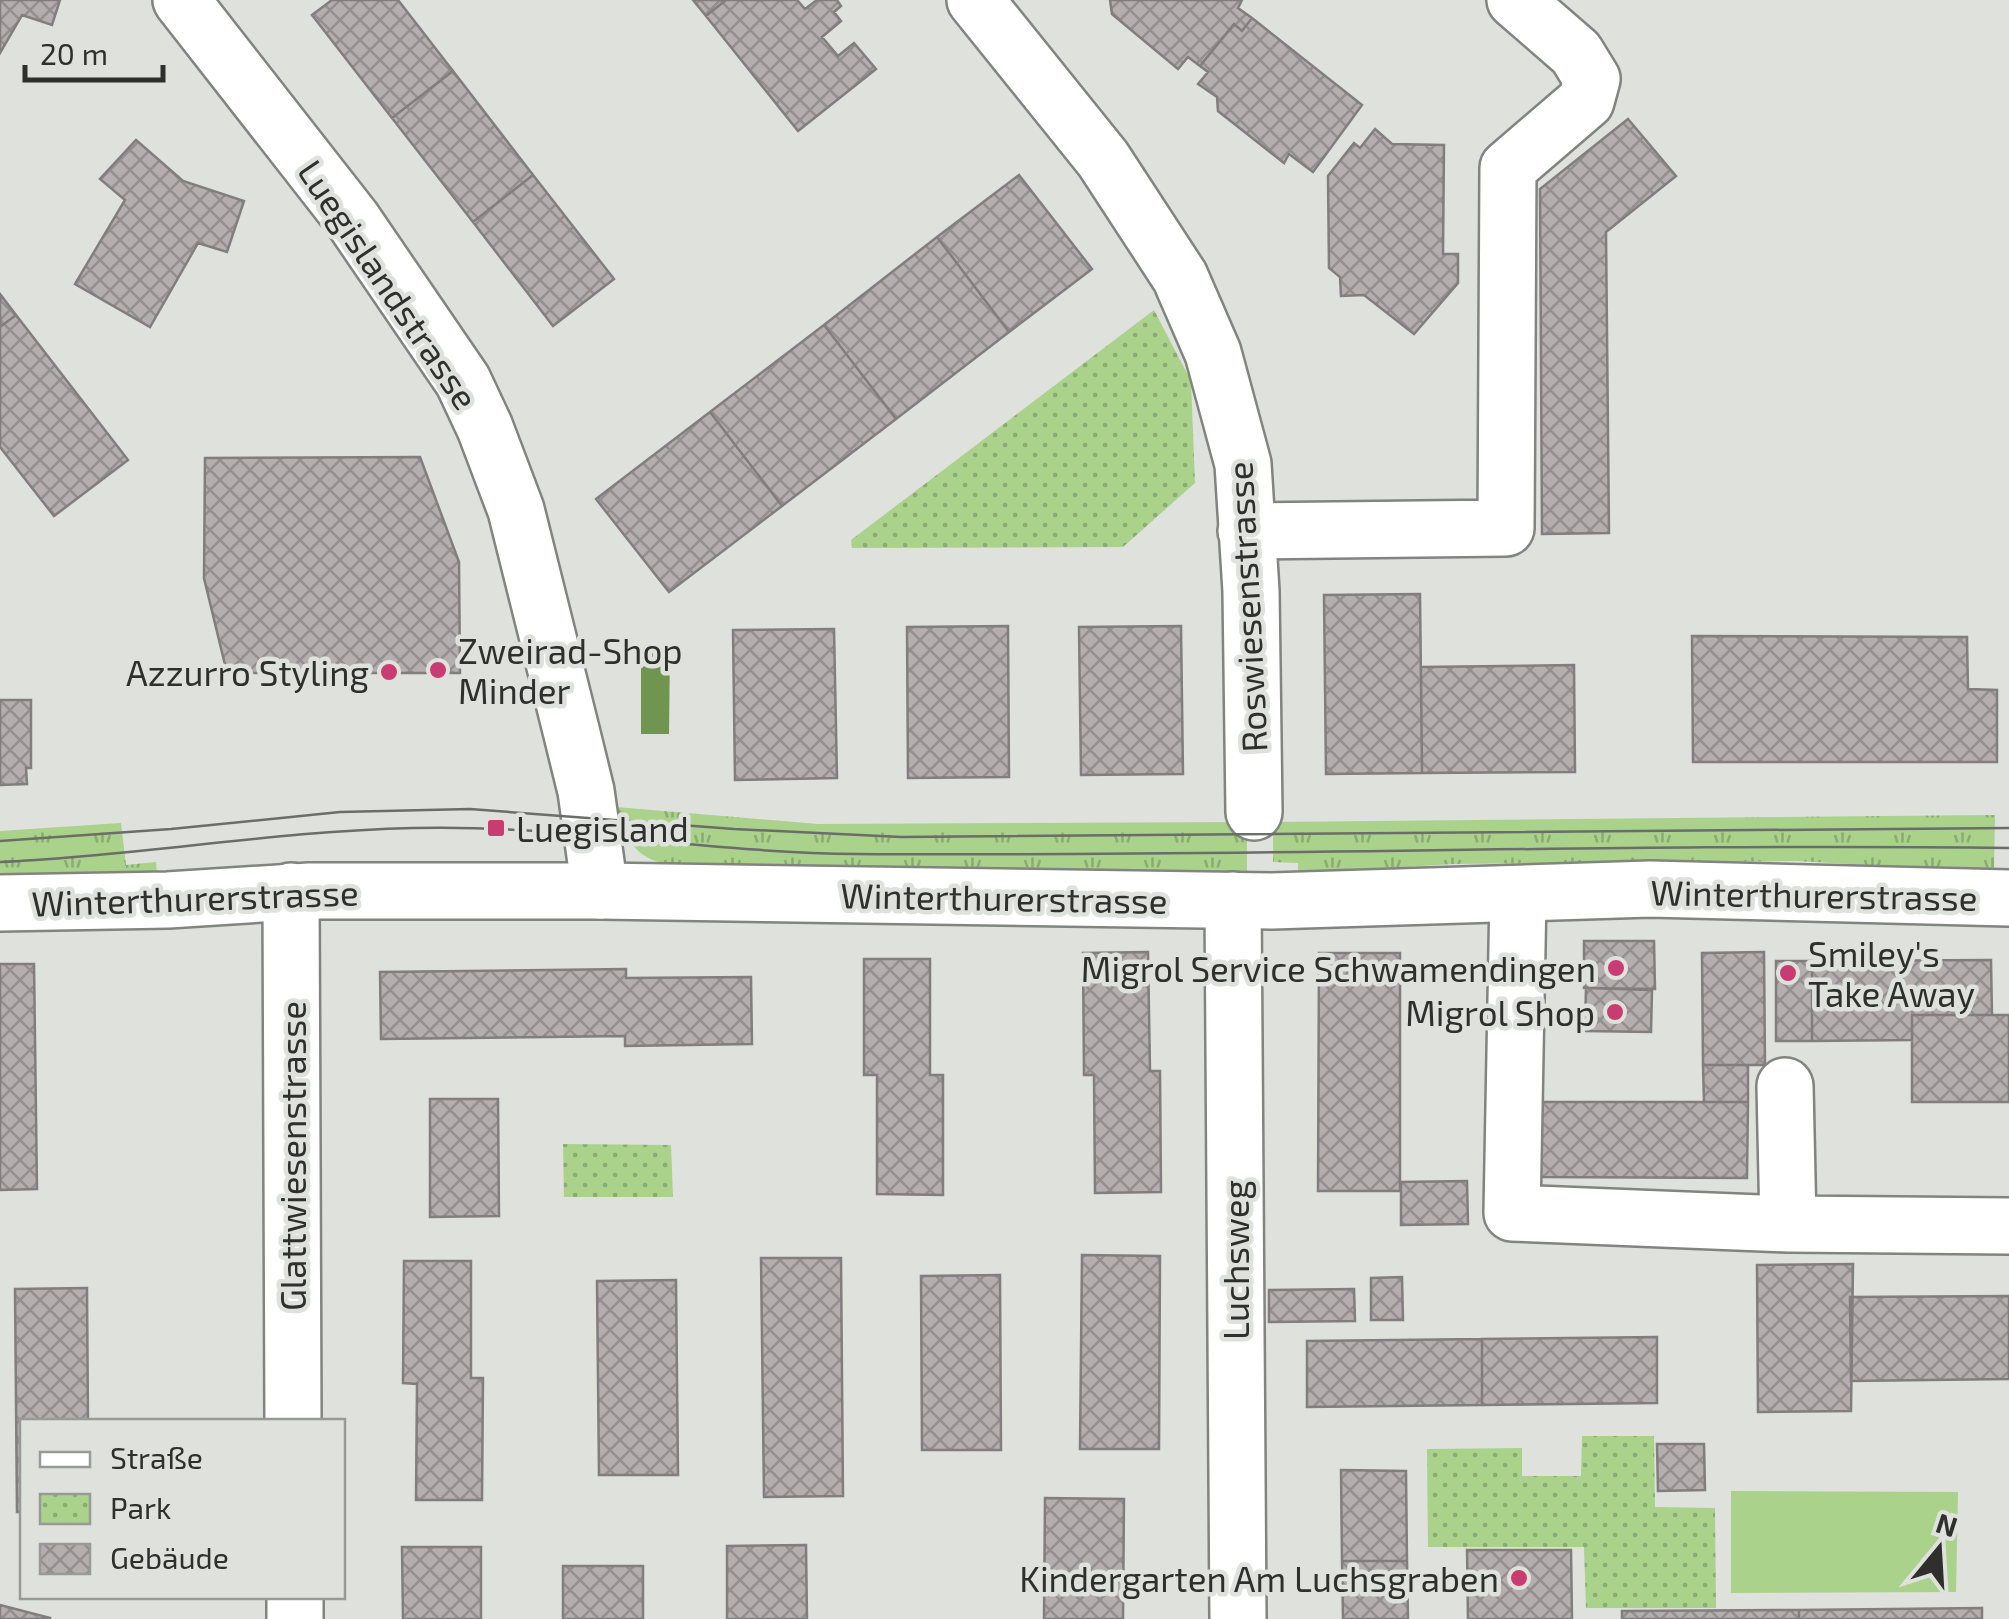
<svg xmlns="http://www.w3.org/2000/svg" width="2009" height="1619" viewBox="0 0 2009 1619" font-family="'Exo 2',sans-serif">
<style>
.grass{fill:url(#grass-tufts)}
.park{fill:url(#park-dots)}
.garden{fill:#aad28b}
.water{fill:#709551}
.building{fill:url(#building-cross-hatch);stroke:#827d7e;stroke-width:2.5}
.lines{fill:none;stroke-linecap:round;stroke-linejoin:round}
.minor-casing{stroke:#81847f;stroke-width:60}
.major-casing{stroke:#81847f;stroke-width:60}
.minor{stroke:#fff;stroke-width:55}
.major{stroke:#fff;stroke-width:55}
.tram{stroke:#6b6d6a;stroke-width:2.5}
.poi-dot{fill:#c83c71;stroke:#dee1dc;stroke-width:4}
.labels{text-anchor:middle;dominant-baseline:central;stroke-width:9;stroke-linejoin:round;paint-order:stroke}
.street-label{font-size:35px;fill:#2f302e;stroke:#dee1dc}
.poi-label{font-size:35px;fill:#2f302e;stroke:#dee1dc;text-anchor:end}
</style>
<defs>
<pattern id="grass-tufts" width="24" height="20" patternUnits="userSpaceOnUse" patternTransform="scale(2.5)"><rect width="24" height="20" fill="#aad28b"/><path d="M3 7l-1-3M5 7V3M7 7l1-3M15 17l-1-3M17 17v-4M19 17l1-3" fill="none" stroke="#8bab72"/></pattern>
<pattern id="park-dots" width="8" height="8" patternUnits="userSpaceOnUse" patternTransform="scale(2.5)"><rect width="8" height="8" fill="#aad28b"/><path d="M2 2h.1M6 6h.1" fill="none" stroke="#8bab72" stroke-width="1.8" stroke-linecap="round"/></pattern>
<pattern id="building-cross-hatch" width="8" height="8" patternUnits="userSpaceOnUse" patternTransform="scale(2.5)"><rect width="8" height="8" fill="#b4aeaf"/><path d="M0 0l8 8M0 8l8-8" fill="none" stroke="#938e8f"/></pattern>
</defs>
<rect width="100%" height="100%" fill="#dee1dc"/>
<path class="grass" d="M 616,807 L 818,824 L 1247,822 L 1247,874 L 1098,869 L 714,868 C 659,864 632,868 616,807 Z
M 1995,815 L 1994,872 L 1797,861 L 1453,864 L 1298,874 L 1298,863 L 1273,862 L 1273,822 Z
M 121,823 L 126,865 L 156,862 L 157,874 L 0,876 L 0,831 Z"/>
<path class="park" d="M 1154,310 L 1191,381 L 1195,483 L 1123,547 L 852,548 L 851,540 Z
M 563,1144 L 671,1145 L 673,1197 L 564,1197 Z
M 1582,1436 L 1654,1436 L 1655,1507 L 1715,1508 L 1716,1608 L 1586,1608 L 1584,1547 L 1428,1547 L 1427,1449 L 1522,1448 L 1522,1476 L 1581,1476 Z"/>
<path class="garden" d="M 1731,1491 L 1958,1492 L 1956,1592 L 1731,1593 Z"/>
<path class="water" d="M 641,647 L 670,647 L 669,734 L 641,734 Z"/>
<path class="building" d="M 0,0 L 60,0 L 52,25 L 22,15 L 0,53 Z
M 332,0 L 398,0 L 453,71 L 392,118 L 312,15 Z
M 693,0 L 726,0 L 706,16 Z
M 726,0 L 797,0 L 805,9 L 817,0 L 837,0 L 841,6 L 834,12 L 841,21 L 822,37 L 838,56 L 854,43 L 876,69 L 798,131 L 706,16 Z
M 1110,0 L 1242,0 L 1238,8 L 1252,18 L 1242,31 L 1234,24 L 1200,66 L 1188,57 L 1178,69 L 1112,14 Z
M 1252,18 L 1362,105 L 1313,172 L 1289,154 L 1284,163 L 1218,111 L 1217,97 L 1198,84 L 1208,72 L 1200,66 L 1234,24 L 1242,31 Z
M 453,71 L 533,175 L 473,222 L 392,118 Z
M 1628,119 L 1676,176 L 1606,232 L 1609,533 L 1542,534 L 1540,189 Z
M 1375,129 L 1392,144 L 1444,145 L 1443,254 L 1458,254 L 1458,283 L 1414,334 L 1364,295 L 1341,296 L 1340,277 L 1329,268 L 1328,176 L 1354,143 L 1360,148 Z
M 136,140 L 183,181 L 244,201 L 227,252 L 198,243 L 150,327 L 75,284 L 125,200 L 100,179 Z
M 533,175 L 614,279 L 553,326 L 473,222 Z
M 1019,175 L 1092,269 L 1009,332 L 937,237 Z
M 937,237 L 1009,332 L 896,419 L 824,325 Z
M 0,294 L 16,315 L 0,327 Z
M 16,315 L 128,460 L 54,516 L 0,447 L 0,327 Z
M 824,325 L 896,419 L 782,506 L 710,412 Z
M 710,412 L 782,506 L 669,592 L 596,499 Z
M 420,457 L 459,562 L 460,673 L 227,673 L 204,578 L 205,458 Z
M 1420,594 L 1422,773 L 1326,774 L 1324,595 Z
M 1008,626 L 1009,777 L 908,778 L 907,627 Z
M 1181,626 L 1183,774 L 1081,775 L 1079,627 Z
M 834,629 L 837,778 L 735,780 L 733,630 Z
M 1692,636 L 1967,637 L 1968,689 L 1997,690 L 1997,762 L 1693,762 Z
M 1574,665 L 1575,772 L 1422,773 L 1421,667 Z
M 0,700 L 31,700 L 31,768 L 26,768 L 27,784 L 0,785 Z
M 1584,941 L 1654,941 L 1655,989 L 1584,988 Z
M 1148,952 L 1150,1071 L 1160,1071 L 1161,1192 L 1095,1193 L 1094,1075 L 1084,1075 L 1083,953 Z
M 1764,952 L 1765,1065 L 1703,1065 L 1702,953 Z
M 1319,953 L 1400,953 L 1400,1191 L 1318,1191 Z
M 864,959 L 930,959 L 930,1075 L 943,1075 L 943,1195 L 877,1194 L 877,1075 L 864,1075 Z
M 1991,960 L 1992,1015 L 1912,1015 L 1912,1040 L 1812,1041 L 1812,961 Z
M 1776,961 L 1812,961 L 1812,1041 L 1776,1041 Z
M 0,964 L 34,964 L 37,1189 L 0,1190 Z
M 626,969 L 626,978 L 751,977 L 752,1044 L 625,1046 L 625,1036 L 381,1039 L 380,972 Z
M 1586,988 L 1652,990 L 1651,1032 L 1585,1031 Z
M 1912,1015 L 2009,1015 L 2009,1102 L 1912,1102 Z
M 1703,1065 L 1748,1065 L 1748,1102 L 1704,1102 Z
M 430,1099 L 498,1099 L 499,1216 L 430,1217 Z
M 1537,1102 L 1748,1102 L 1747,1178 L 1538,1177 Z
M 1467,1181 L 1468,1224 L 1401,1225 L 1401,1182 Z
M 1082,1255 L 1160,1256 L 1159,1449 L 1080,1449 Z
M 761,1258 L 841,1258 L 843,1496 L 764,1497 Z
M 404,1261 L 471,1261 L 471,1378 L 483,1378 L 482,1500 L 416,1500 L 417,1384 L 403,1383 Z
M 1853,1264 L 1851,1411 L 1758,1412 L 1757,1265 Z
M 1000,1275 L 1001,1450 L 922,1450 L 921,1276 Z
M 1402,1277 L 1403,1320 L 1371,1320 L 1371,1278 Z
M 676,1280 L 678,1475 L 599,1475 L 597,1281 Z
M 87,1288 L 88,1422 L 22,1422 L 22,1512 L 17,1512 L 15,1289 Z
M 1354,1289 L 1355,1321 L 1269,1322 L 1269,1290 Z
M 2009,1296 L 2009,1379 L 1851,1381 L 1850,1297 Z
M 1657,1337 L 1657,1403 L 1482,1405 L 1482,1339 Z
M 1482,1339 L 1482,1405 L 1307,1407 L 1307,1341 Z
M 1657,1444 L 1704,1444 L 1705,1490 L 1658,1491 Z
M 1341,1470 L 1406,1471 L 1407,1561 L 1342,1561 Z
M 1045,1498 L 1124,1499 L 1123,1619 L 1044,1619 Z
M 806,1545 L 807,1619 L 727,1619 L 727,1546 Z
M 402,1547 L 481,1547 L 481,1619 L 403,1619 Z
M 1467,1550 L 1571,1550 L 1572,1619 L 1468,1619 Z
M 1342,1561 L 1407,1561 L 1408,1619 L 1343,1619 Z
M 563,1566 L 643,1566 L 643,1619 L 563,1619 Z
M 0,1605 L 50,1618 L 50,1619 L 0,1619 Z
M 1982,1608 L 1982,1619 L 1799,1619 L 1799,1610 Z
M 1799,1610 L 1799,1619 L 1622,1619 L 1622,1611 Z"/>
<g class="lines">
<defs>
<path id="minor" d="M 181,0 L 353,220 L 463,381 L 485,428 L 516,510 L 572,734 L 586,791 L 600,891
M 975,0 L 1103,159 L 1180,277 L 1213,353 L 1243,464 L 1251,591 L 1254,812
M 1246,531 L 1506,528 L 1508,168 L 1586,101 L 1592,79 L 1576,53 L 1515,0
M 291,891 L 293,1422
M 1518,894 L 1512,1213 L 1788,1224 L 2009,1226
M 1233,900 L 1238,1619
M 1785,1086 L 1788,1224
M 295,1596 L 295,1619"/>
<path id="major" d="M 0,903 L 168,900 L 310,891 L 600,891 L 1272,901 L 1650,889 L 2009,898"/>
</defs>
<use href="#minor" class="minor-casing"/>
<use href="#major" class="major-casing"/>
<use href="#minor" class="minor"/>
<use href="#major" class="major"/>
<path class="tram" d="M 0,841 L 171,829 L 340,812 L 470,809 L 734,829 L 901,837 L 2009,828
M 0,862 C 138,856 275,831 413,828 C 561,824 708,853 857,854 C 1241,857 1625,843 2009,848"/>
</g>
<g class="poi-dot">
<circle cx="438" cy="670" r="10"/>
<circle cx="389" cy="672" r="10"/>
<rect x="486" y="818" width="20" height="20" rx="5"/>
<circle cx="1616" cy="968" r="10"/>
<circle cx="1788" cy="973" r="10"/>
<circle cx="1615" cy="1012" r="10"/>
<circle cx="1519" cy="1578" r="10"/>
</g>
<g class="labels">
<g class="street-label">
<text transform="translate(389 284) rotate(56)">Luegislandstrasse</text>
<text transform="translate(1246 607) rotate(-93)">Roswiesenstrasse</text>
<text transform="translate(1814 894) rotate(1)">Winterthurerstrasse</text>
<text transform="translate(195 897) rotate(-2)">Winterthurerstrasse</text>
<text transform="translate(1004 897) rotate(1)">Winterthurerstrasse</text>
<text transform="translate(292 1156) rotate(-90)">Glattwiesenstrasse</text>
<text transform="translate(1235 1260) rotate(-90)">Luchsweg</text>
</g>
<g class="poi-label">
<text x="458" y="650" text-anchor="start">Zweirad-Shop<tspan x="458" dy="40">Minder</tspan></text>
<text x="369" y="672">Azzurro Styling</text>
<text x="516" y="828" text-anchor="start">Luegisland</text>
<text x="1808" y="953" text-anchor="start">Smiley's<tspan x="1808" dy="40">Take Away</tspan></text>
<text x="1596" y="968">Migrol Service Schwamendingen</text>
<text x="1595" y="1012">Migrol Shop</text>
<text x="1499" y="1578">Kindergarten Am Luchsgraben</text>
</g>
</g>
<rect x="20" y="1419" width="325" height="180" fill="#dee1dc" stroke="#989a96" stroke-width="2.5"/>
<rect x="40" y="1452" width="50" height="15" fill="#ffffff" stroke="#989a96" stroke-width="2.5"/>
<text x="110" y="1469" font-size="30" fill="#2f302e">Straße</text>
<rect x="40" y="1494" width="50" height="30" fill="url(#park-dots)" stroke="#989a96" stroke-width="2.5"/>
<text x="110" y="1519" font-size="30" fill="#2f302e">Park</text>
<rect x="40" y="1544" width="50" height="30" fill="url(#building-cross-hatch)" stroke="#989a96" stroke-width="2.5"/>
<text x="110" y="1569" font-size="30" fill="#2f302e">Gebäude</text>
<g transform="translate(1939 1549) rotate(18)" stroke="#dee1dc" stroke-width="8" paint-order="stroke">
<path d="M0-8L18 38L0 25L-18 38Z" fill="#2f302e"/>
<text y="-15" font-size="28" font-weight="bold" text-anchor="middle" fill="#2f302e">N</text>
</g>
<path d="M25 65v15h138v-15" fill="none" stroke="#2f302e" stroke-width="5"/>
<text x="40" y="65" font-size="30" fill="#2f302e" stroke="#dee1dc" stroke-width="8" paint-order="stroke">20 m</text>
</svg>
